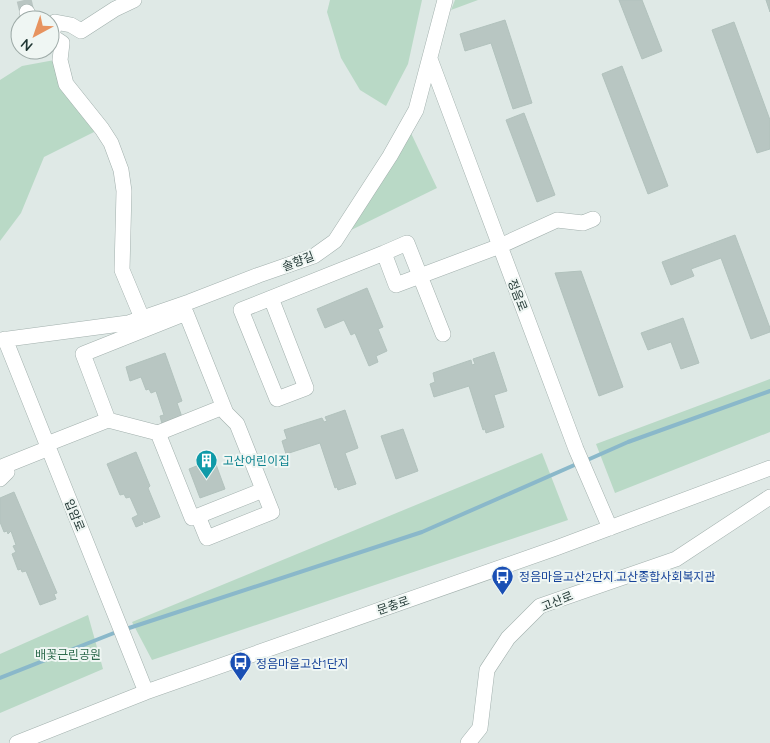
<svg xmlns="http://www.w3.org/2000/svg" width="770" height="743" viewBox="0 0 770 743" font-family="Quicksand,'Noto Sans KR',sans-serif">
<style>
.green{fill:#b9d9c6}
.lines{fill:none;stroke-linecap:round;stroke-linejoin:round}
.stream{stroke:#8ab8ca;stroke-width:4}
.building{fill:#b8c6c2;stroke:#b2c2bd}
.minor-tunnel{stroke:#b9c5c2;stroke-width:15;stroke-dasharray:15 8;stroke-linecap:butt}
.minor-casing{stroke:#a2b0ad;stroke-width:16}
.minor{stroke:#fff;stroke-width:15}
.labels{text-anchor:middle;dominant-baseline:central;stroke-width:4;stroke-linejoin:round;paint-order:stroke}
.street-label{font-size:12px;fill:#213734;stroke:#eff6f3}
.culture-label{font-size:12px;fill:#0d838f;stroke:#eff6f3;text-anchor:start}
.transit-label{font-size:12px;fill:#164399;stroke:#eff6f3;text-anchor:start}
.park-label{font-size:12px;fill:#2f6b4e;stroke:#eff6f3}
</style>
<rect width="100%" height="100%" fill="#dfe9e6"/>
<path class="green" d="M 330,0 L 422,0 L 408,64 L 386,106 L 360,90 L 341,58 L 327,12 Z
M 455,0 L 478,0 L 451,10 Z
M 60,59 L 100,129 L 44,157 L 21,213 L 0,241 L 0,80 L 22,66 Z
M 410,131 L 437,188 L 343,234 L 378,188 Z
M 770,379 L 770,432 L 615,493 L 596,444 Z
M 542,453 L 568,520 L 152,660 L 132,622 Z
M 88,615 L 103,669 L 0,713 L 0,654 Z"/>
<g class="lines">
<path class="stream" d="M 585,461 L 628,442 L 770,391
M 126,629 L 422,532 L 579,463
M 0,678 L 119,631"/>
</g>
<path class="building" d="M 619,0 L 642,0 L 662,51 L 642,59 Z
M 766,0 L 770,0 L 770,12 Z
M 505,20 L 532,103 L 513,109 L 491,43 L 465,51 L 460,34 Z
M 734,22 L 770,120 L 770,149 L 757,153 L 712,30 Z
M 622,66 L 668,186 L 648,194 L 602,74 Z
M 524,113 L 555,195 L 537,202 L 506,120 Z
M 735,235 L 770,328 L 770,332 L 751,339 L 721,258 L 691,269 L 694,276 L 671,285 L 662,262 Z
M 581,271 L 623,387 L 599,396 L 555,273 Z
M 367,288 L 383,327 L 378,329 L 387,351 L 376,356 L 378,362 L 369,366 L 355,333 L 351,335 L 344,320 L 325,328 L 317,309 Z
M 683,318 L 699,363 L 681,369 L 671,342 L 648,350 L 641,333 Z
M 494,352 L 507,391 L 494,395 L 504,427 L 486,433 L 485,429 L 483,430 L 469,386 L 434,397 L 430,384 L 435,382 L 433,373 L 471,360 L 472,365 L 475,364 L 473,359 Z
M 165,353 L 182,401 L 177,403 L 182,417 L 162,424 L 160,416 L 164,415 L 156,391 L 151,393 L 149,389 L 146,390 L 141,377 L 130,381 L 126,367 Z
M 345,410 L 358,448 L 345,453 L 356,484 L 338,490 L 337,487 L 335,488 L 320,443 L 286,454 L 282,441 L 287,439 L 284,430 L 322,418 L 324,422 L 327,421 L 325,417 Z
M 403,429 L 418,471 L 396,479 L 381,436 Z
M 136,452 L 150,486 L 148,488 L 160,517 L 145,523 L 144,521 L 142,522 L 143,524 L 136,527 L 132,518 L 138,515 L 130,497 L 126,498 L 124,494 L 120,495 L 107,464 Z
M 214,459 L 225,489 L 200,498 L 189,469 Z
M 14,492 L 57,593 L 54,594 L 56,599 L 40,605 L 26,571 L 22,572 L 21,569 L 18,570 L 12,554 L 16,552 L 13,546 L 16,545 L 11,531 L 8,534 L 7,531 L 4,532 L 0,522 L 0,498 Z"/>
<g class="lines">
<path class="minor-tunnel" d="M 24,0 L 27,12"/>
<defs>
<path id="minor" d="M 27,12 L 31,20
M 50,35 L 62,43 L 60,60 L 66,84 L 102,129 L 111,143 L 121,170 L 124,191 L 122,270 L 142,318
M 52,36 L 55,22 L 71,25 L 81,31 L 115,9 L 134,0
M 430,59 L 576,449 L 610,528
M 384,253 L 407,243 L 443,334
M 271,298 L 306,388 L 277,399 L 241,310 L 384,253 L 396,285 L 500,246 L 557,220 L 583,223 L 593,219
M 5,339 L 146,692
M 0,340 L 128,323 L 189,302 L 259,275 L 314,256 L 335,241 L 390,156 L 416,110 L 445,0
M 108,420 L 158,433 L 223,407
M 158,433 L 192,518 L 198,516
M 47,444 L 108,420 L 83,354 L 186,313 L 226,413 L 237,424 L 272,512 L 207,538 L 198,516 L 263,490
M 0,479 L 7,472 L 4,466 L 49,448
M 17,743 L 146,692 L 556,548 L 770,468
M 468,743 L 480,728 L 487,670 L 508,638 L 540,606 L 676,559 L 770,497"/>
</defs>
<use href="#minor" class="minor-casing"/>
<use href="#minor" class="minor"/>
</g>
<defs>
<symbol id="building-pin" viewBox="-11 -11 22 30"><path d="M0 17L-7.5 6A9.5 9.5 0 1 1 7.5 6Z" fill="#0f9aa8" stroke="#eff6f3"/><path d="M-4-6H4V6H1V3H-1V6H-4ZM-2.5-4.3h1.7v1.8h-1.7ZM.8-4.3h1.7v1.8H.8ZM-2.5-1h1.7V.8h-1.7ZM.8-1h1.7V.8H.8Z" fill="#fff"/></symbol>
<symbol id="bus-pin" viewBox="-11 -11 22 30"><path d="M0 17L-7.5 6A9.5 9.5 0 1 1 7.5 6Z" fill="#1a4fb4" stroke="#eff6f3"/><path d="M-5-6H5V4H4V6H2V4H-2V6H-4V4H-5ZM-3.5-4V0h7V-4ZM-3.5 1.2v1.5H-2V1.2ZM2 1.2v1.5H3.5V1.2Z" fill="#fff"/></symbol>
</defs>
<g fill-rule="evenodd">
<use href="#building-pin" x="194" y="448" width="25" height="34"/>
<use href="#bus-pin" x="490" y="564" width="25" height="34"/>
<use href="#bus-pin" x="228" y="650" width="25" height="34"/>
</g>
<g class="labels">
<g class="street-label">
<text transform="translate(298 261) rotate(-21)">솔향길</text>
<text transform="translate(518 295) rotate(69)">정음로</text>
<text transform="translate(75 515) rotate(68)">입암로</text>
<text transform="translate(557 601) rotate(-22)">고산로</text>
<text transform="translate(393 605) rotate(-19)">문충로</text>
</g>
<g class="culture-label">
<text x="223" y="460">고산어린이집</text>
</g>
<g class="transit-label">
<text x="519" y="576">정음마을고산2단지.고산종합사회복지관</text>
<text x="256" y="663">정음마을고산1단지</text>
</g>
<g class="park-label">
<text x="68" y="654">배꽃근린공원</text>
</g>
</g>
<g transform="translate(35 35) rotate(220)"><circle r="24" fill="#eff6f3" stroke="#9daaa7"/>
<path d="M0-4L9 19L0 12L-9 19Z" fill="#e7935f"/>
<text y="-8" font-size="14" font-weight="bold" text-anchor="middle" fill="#213734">N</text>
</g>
</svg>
